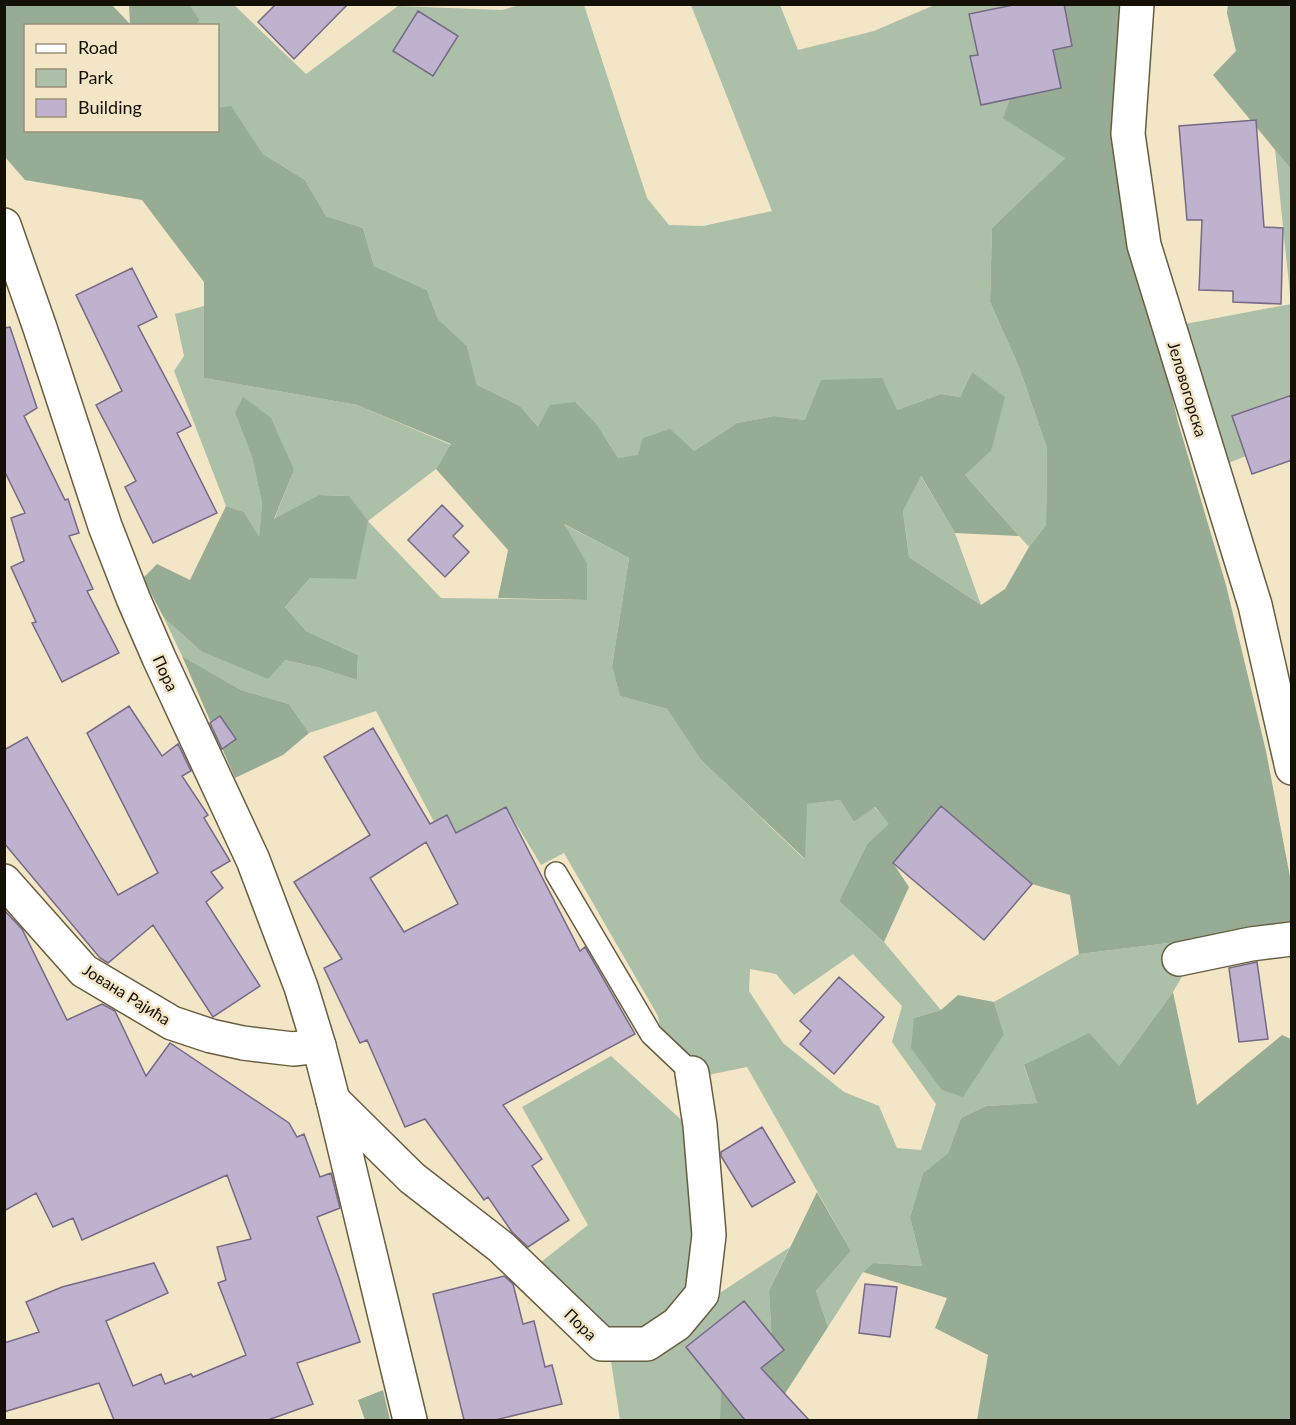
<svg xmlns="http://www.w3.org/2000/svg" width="1296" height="1425" viewBox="0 0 1296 1425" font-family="Lato,sans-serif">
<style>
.green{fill:#abbfa9;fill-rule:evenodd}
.forest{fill:#96ac95}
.building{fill:#beb2cf;stroke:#766a85;stroke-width:1.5;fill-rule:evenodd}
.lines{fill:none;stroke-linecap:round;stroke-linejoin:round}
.service-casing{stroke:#685d41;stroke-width:24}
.minor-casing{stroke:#685d41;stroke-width:36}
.tertiary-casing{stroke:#685d41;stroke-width:36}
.service{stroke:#fff;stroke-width:21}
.minor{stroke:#fff;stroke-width:33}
.tertiary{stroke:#fff;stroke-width:33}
.labels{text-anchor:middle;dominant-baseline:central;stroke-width:5;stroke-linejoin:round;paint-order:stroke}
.street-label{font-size:16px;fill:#141006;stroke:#f3e6c7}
</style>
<rect width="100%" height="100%" fill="#f3e6c7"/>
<path class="green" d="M 961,4 L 1013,5 L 1034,32 L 1065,158 L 992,228 L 990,302 L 1019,367 L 1047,448 L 1046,525 L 1029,547 L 965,475 L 991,451 L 972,372 L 960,397 L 941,394 L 897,410 L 805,420 L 774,416 L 737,423 L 694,451 L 618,458 L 598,426 L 538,427 L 520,406 L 477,385 L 467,346 L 438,319 L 427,290 L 374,266 L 363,228 L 326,216 L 305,180 L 263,154 L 231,107 L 218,108 L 218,26 L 197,25 L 198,20 L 190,5 L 234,5 L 306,74 L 398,6 L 502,10 L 519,5 L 584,5 L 647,198 L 669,225 L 703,226 L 772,211 L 691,5 L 780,5 L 798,50 L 874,31 L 932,6 Z
M 1275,149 L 1291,169 L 1291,438 L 1226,464 L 1180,325 L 1291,304 Z
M 204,306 L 204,378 L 357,405 L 451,445 L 436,469 L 368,521 L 441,598 L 587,600 L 587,563 L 563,524 L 629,558 L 612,667 L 620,696 L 667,709 L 701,760 L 804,859 L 806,804 L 840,800 L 854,822 L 874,807 L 890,824 L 867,844 L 839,901 L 884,942 L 941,1010 L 914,1018 L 1004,1034 L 994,1002 L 1079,954 L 1291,928 L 1187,968 L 1173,992 L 1119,1066 L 1024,1066 L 1037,1103 L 986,1106 L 961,1118 L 948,1153 L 923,1173 L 910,1217 L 922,1266 L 873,1263 L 863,1272 L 828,1327 L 816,1291 L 851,1251 L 747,1067 L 698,1077 L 662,1041 L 658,1016 L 564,853 L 541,865 L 506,807 L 456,833 L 447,815 L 434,822 L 376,711 L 309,733 L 289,704 L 241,690 L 182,656 L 164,618 L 201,651 L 285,660 L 320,668 L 357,680 L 358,655 L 306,631 L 285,607 L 310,578 L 349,496 L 319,495 L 274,520 L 294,470 L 235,413 L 252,457 L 262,503 L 259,538 L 244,512 L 226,506 L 174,371 L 184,356 L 175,314 ZM 853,954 L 902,1006 L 892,1042 L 936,1104 L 921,1150 L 897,1148 L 879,1106 L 844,1092 L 783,1043 L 749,991 L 750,969 L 776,974 L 794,995 Z
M 920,475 L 955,533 L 981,605 L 909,557 L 903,511 Z
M 611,1056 L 687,1125 L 712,1298 L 790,1247 L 769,1291 L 773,1360 L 721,1365 L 720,1420 L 620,1420 L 606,1329 L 536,1266 L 588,1225 L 522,1107 Z"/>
<path class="forest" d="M 4,5 L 112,5 L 130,24 L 129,6 L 132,5 L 190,5 L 199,20 L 197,25 L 26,26 L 26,130 L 218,130 L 218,108 L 231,106 L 263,154 L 305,180 L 326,216 L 363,228 L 374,266 L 427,290 L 438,319 L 467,346 L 477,385 L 520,406 L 538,427 L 550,405 L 575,402 L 598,426 L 618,458 L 638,455 L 643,438 L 670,429 L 694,451 L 737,423 L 774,416 L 805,420 L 821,380 L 882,378 L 897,410 L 941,394 L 960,397 L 972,372 L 1005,397 L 991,451 L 965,475 L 1019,536 L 955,533 L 921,476 L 903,511 L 909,557 L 981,605 L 1005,589 L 1029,547 L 1046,525 L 1047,448 L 1019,367 L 990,302 L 992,228 L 1065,158 L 1003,118 L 1034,32 L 1013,5 L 1152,5 L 1116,158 L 1178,422 L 1226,585 L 1266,751 L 1291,882 L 1291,928 L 1079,954 L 1070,895 L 1032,884 L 941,807 L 893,863 L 909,887 L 884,942 L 839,901 L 867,844 L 889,824 L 875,807 L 854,822 L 840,800 L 807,804 L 805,859 L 701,760 L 667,709 L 620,696 L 612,667 L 629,558 L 564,524 L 587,563 L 587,600 L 498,598 L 508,550 L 436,469 L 451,444 L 357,405 L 204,378 L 204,282 L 142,200 L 25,180 L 5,157 Z
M 1228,5 L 1291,5 L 1291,169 L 1213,75 L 1236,51 L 1227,13 Z
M 243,397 L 271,418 L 294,470 L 274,519 L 319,495 L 349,496 L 368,521 L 356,579 L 310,578 L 285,607 L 306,631 L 358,655 L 357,680 L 320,668 L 285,660 L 268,679 L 201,651 L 164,618 L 143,578 L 157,564 L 190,580 L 226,506 L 244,512 L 259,537 L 262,503 L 252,457 L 235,413 Z
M 182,656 L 241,690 L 289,704 L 309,733 L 283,755 L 235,778 Z
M 1173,992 L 1197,1105 L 1282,1035 L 1291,1039 L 1291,1420 L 977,1420 L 988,1355 L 935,1328 L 947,1298 L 863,1272 L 873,1263 L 922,1266 L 910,1217 L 923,1173 L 948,1153 L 961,1118 L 986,1106 L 1037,1103 L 1024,1065 L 1089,1033 L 1119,1066 Z
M 958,995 L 994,1002 L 1004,1034 L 963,1097 L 942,1090 L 911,1048 L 914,1018 L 941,1010 Z
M 817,1192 L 851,1251 L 816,1291 L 828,1327 L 768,1420 L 720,1420 L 721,1365 L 773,1359 L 769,1291 Z
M 383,1390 L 390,1420 L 365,1420 L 358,1400 Z"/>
<path class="building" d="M 276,4 L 348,4 L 294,59 L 258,22 Z
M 1018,4 L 1064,4 L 1072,46 L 1053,50 L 1061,88 L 981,105 L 970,56 L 978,55 L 969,14 Z
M 418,11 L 458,36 L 433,76 L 393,51 Z
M 1256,120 L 1264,227 L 1283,228 L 1281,304 L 1233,302 L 1233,291 L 1199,290 L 1202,220 L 1187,220 L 1179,126 Z
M 132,268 L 157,317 L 138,326 L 191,426 L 177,433 L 217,513 L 153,543 L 125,487 L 136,481 L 96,405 L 122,391 L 76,295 Z
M 10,327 L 37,408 L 24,416 L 65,500 L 68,499 L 79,533 L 69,536 L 93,589 L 87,591 L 119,653 L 62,682 L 32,623 L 36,622 L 11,567 L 24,561 L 11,518 L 25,513 L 4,470 L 4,328 Z
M 1292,395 L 1292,460 L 1252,474 L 1232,416 Z
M 442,505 L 463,526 L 453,536 L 469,552 L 445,577 L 408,540 Z
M 129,706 L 162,756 L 178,744 L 191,771 L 182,776 L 208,815 L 204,818 L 230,861 L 211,872 L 223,888 L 206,902 L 260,986 L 213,1017 L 153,925 L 108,963 L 100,958 L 4,843 L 4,750 L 27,737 L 118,895 L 158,873 L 87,733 Z
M 220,716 L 236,739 L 222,749 L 210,723 Z
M 373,728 L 430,824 L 447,815 L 456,833 L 506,807 L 580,951 L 585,947 L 635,1034 L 503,1105 L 542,1159 L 532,1166 L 569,1220 L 528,1247 L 512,1232 L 488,1197 L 484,1200 L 425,1119 L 405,1127 L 367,1040 L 360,1043 L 324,968 L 342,959 L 294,882 L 370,835 L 324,757 ZM 426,842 L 458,904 L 404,932 L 370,878 Z
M 941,806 L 1032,884 L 984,940 L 893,863 Z
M 4,910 L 22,929 L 67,1020 L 102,1004 L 115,1011 L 146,1076 L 170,1043 L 289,1123 L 297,1137 L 304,1134 L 320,1177 L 331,1173 L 340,1208 L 317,1217 L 339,1278 L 360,1342 L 297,1363 L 313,1404 L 268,1420 L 114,1420 L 99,1383 L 4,1412 L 4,1343 L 39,1332 L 26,1302 L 62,1287 L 154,1263 L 168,1293 L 106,1321 L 133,1386 L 161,1374 L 165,1384 L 191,1374 L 193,1377 L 246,1355 L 218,1283 L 226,1280 L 217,1247 L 251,1239 L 227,1175 L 82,1240 L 73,1218 L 53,1227 L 36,1193 L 4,1211 Z
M 1257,962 L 1268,1039 L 1239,1042 L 1229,968 Z
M 839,977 L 884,1017 L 834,1074 L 800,1044 L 811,1031 L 800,1021 Z
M 762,1127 L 795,1182 L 752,1207 L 721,1156 L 721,1152 Z
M 504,1276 L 513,1284 L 523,1324 L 534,1321 L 545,1367 L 552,1365 L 562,1404 L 495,1420 L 464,1420 L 433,1294 Z
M 865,1284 L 897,1287 L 890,1337 L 859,1333 Z
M 744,1301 L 784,1350 L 761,1368 L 809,1420 L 745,1420 L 686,1347 Z"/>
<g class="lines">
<defs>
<path id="service" d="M 556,873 L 651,1034 L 692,1073"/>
<path id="minor" d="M 1137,4 L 1128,134 L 1144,245 L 1255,605 L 1292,768
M 4,881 L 84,971 L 172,1023 L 211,1036 L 243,1043 L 293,1049 L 319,1046
M 1179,959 L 1251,944 L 1292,939
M 333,1100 L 412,1178 L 501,1247 L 602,1344 L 647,1344 L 677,1324 L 702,1294 L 709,1235 L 700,1125 L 692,1073"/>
<path id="tertiary" d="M 4,225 L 40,328 L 105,526 L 133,598 L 159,658 L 253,860 L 301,987 L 319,1046 L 333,1100 L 410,1420"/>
</defs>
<use href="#service" class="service-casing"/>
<use href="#minor" class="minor-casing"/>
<use href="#tertiary" class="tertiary-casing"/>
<use href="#service" class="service"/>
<use href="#minor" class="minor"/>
<use href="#tertiary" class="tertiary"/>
</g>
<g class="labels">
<g class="street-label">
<text transform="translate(1188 389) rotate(73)">Јеловогорска</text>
<text transform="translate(166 673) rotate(65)">Пора</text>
<text transform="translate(127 994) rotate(32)">Јована Рајића</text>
<text transform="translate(581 1324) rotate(44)">Пора</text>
</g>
</g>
<rect width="1296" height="1425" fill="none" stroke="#141006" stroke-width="12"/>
<rect x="24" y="24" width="195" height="108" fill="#f3e6c7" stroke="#9a907a" stroke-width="1.5"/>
<rect x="36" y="44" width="30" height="9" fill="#ffffff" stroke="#9a907a" stroke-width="1.5"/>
<text x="78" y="54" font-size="18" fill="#141006">Road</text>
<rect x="36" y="69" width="30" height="18" fill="#abbfa9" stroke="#9a907a" stroke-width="1.5"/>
<text x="78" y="84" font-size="18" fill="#141006">Park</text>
<rect x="36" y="99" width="30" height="18" fill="#beb2cf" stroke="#9a907a" stroke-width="1.5"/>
<text x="78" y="114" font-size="18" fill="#141006">Building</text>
</svg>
